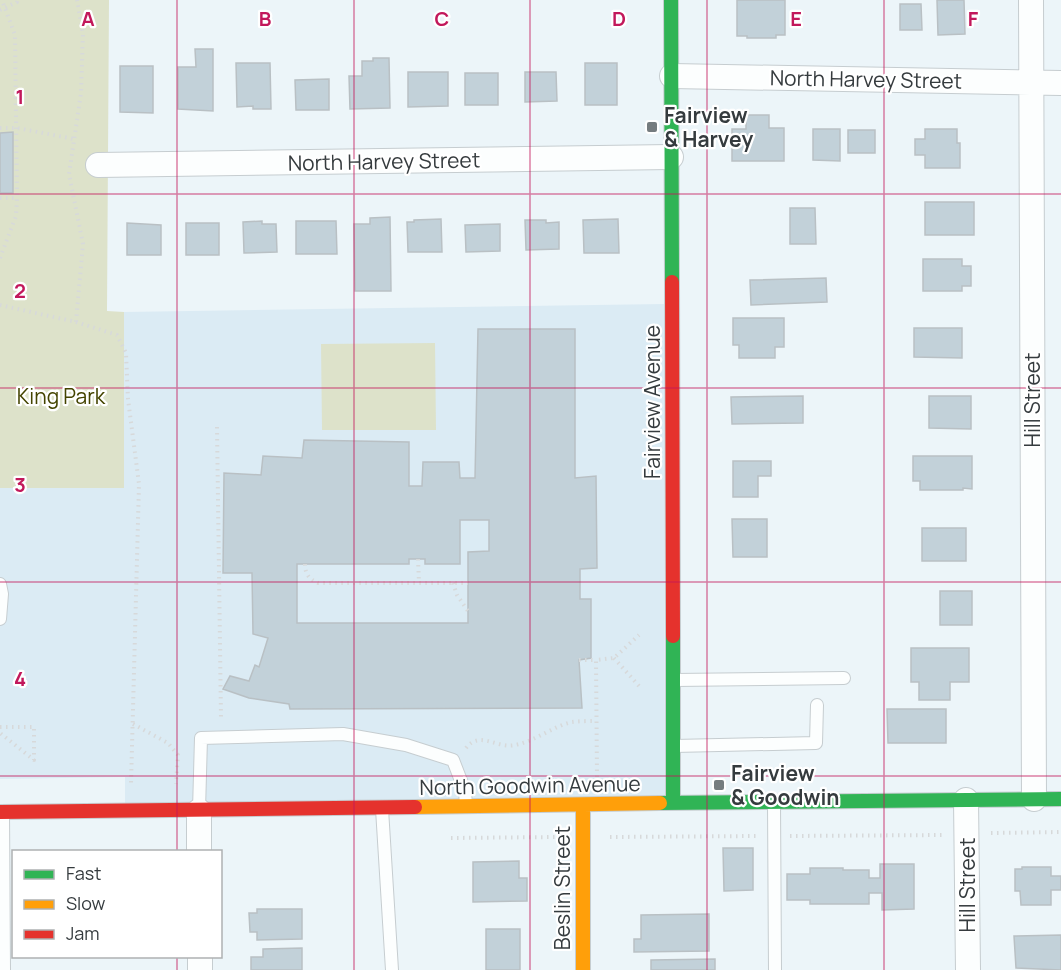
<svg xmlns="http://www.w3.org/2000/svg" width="1061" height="970" viewBox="0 0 1061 970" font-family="Manrope,sans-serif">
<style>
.built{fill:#dbebf4}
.green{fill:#dde2ca}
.building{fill:#c2d1d9;stroke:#b9c0c4;stroke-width:1.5;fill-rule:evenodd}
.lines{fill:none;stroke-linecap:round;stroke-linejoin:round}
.lane-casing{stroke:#c6cdd0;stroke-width:14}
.street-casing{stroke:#c6cdd0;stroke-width:26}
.fast-casing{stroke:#c6cdd0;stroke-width:16}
.slow-casing{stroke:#c6cdd0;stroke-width:16}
.jam-casing{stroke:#c6cdd0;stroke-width:16}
.path{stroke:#d7d9da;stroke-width:4;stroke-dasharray:1.5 4.5;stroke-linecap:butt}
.lane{stroke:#fcfefe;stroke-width:12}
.street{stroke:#fcfefe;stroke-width:24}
.fast{stroke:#30b455;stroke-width:14}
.slow{stroke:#ff9f0a;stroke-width:14}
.jam{stroke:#e5322d;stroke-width:14}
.grid{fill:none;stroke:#c2185b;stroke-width:1.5;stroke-opacity:0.55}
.poi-dot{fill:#757c7f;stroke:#fff;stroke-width:2}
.labels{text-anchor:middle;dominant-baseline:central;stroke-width:4.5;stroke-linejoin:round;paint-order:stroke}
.street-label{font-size:21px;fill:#353b3e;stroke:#fff}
.poi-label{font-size:21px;font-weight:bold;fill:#353b3e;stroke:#fff;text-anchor:start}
.park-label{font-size:21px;fill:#440;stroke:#fff}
.grid-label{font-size:20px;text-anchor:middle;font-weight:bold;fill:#c2185b;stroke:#fff;stroke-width:4.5;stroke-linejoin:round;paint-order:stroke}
</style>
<rect width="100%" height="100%" fill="#ecf5f9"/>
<path class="built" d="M 664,304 L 665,795 L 125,804 L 125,777 L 0,779 L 0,488 L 124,488 L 124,312 Z"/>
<path class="green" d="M 0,0 L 109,0 L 107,311 L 124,312 L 124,488 L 0,488 Z
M 435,343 L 436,430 L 322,430 L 321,344 Z"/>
<path class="building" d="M 737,0 L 785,0 L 785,35 L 776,35 L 776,38 L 747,38 L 747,36 L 737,36 Z
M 937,0 L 964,0 L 965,34 L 938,35 Z
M 900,4 L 921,4 L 922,30 L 900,30 Z
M 195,49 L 213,49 L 213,111 L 178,109 L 178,67 L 196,67 Z
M 373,58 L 389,58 L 390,108 L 350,109 L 349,76 L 362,76 L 362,61 L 373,61 Z
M 236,63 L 270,63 L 271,109 L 253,109 L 253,106 L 237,107 Z
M 585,63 L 617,63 L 617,105 L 585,105 Z
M 120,66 L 153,66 L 153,113 L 120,112 Z
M 408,72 L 448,72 L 448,106 L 408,107 Z
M 525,72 L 556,72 L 557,101 L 525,102 Z
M 465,73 L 498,73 L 498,105 L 465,105 Z
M 329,79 L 329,110 L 296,110 L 295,80 Z
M 746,115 L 769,115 L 769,128 L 784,128 L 784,161 L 732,161 L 732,129 L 746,129 Z
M 813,129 L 840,129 L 840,161 L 813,160 Z
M 925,129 L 957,129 L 957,143 L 960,143 L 960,168 L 925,168 L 925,155 L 915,155 L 915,139 L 925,139 Z
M 848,130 L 875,130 L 875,153 L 848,153 Z
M 13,132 L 13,193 L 0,193 L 0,133 Z
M 925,202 L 974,202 L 974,235 L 925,235 Z
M 790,208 L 815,208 L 816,244 L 790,244 Z
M 390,217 L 391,291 L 355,291 L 354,224 L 370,224 L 370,218 Z
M 441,219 L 442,252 L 408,252 L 407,222 L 414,222 L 414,220 Z
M 618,219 L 619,253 L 584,253 L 583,220 Z
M 525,220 L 546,220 L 546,223 L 559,222 L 559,249 L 526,250 Z
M 262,221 L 262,224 L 276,224 L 277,252 L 244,253 L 243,222 Z
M 296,221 L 336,221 L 337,254 L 296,254 Z
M 127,223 L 161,225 L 161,255 L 127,255 Z
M 186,223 L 219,223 L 219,255 L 186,255 Z
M 500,224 L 500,251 L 466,252 L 465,225 Z
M 923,259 L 962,259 L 962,266 L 971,266 L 971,286 L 962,286 L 962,291 L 923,291 Z
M 826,278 L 827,302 L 751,305 L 750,280 Z
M 733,318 L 784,318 L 784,347 L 775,347 L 775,358 L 739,358 L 739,345 L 733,345 Z
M 914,328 L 962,328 L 962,358 L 914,357 Z
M 478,329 L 575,329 L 575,478 L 596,476 L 597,568 L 580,569 L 580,599 L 591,599 L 591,658 L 579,660 L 582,708 L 290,709 L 289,704 L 249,698 L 223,689 L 230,676 L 249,681 L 255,665 L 259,667 L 268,638 L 253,634 L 252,573 L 223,573 L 224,473 L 261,475 L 263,456 L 302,458 L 304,440 L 409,442 L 409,486 L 422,486 L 423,462 L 459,462 L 460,478 L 475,478 ZM 460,520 L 489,520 L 489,551 L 468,552 L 468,623 L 297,623 L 297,564 L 409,564 L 409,559 L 425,559 L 425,564 L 460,564 Z
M 803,396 L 803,423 L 732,424 L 731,397 Z
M 929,396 L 971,396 L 971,429 L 929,428 Z
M 913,456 L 972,456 L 972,489 L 963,488 L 963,490 L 920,490 L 920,481 L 913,481 Z
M 733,461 L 771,461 L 771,476 L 758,476 L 758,497 L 733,497 Z
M 732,519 L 767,519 L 767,557 L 733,557 Z
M 922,528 L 966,528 L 966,561 L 922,561 Z
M 940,591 L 972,591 L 972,625 L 940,625 Z
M 911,648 L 969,648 L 969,682 L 950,682 L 950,700 L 919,700 L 919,682 L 911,682 Z
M 887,709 L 946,709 L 946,743 L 888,743 Z
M 723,848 L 753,848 L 753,890 L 724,891 Z
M 519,861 L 519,878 L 527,878 L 527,901 L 473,902 L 473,862 Z
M 880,864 L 914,864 L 914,909 L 882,910 L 882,893 L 869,893 L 869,904 L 810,904 L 810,900 L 787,900 L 787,874 L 810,874 L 810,868 L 843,868 L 843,870 L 869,870 L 869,878 L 880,878 Z
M 1022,867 L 1051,867 L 1051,876 L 1061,876 L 1061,890 L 1051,890 L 1051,905 L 1021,905 L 1020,891 L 1015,891 L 1015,869 L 1022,869 Z
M 257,909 L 302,909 L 302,939 L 257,940 L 257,932 L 250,932 L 249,913 L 257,913 Z
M 709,914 L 709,951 L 634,952 L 634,939 L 641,939 L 641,915 Z
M 486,929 L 520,929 L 520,970 L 486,970 Z
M 1061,935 L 1061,970 L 1016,968 L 1014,936 Z
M 302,948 L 302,970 L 251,970 L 251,957 L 263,957 L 263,949 Z
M 715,959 L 715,970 L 651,970 L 651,960 Z"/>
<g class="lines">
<defs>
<path id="lane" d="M 0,584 L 2,594 L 0,619
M 674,680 L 844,678
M 674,746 L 816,743 L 817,705
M 774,803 L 775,970
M 382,809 L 392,970
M 199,810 L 201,738 L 343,734 L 406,745 L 453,760 L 465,791 L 466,806
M 3,812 L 4,970"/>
<path id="street" d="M 1031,0 L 1034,799
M 672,76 L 1061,83
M 98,165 L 671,157
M 966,800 L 968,970
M 199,811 L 199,852
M 200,956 L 200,970"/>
<path id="fast" d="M 671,0 L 672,282
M 673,636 L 673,803
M 660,803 L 1061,799"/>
<path id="slow" d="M 583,806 L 583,970
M 415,807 L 660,803"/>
<path id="jam" d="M 672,282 L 673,636
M 0,812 L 415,807"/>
</defs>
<use href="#lane" class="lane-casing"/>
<use href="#street" class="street-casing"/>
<use href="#fast" class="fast-casing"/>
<use href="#slow" class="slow-casing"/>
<use href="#jam" class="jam-casing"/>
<path class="path" d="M 0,10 L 17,2 L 17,0
M 0,128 L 17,128 L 74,139
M 0,198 L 17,198
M 0,258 L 16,216 L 17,198 L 15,35 L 2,0
M 0,305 L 76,322 L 83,244 L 69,174 L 81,93 L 83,33 L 77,0
M 76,322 L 117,335 L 126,353 L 128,399 L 139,484 L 131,784
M 217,427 L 221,718
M 418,559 L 419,583
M 305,564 C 305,574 309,579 318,583 L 468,583
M 453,583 L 457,595 L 468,611
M 614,658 L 639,686
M 579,660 L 596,660
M 133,724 L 168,743 L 178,755 L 176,784
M 0,727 L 34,727 L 34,760 L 0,733
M 466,748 C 480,730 497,749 515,745 C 536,741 553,726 572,722 C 580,721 589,721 596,721
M 597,777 L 596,660 L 614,658 L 639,635
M 991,833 L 1061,832
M 790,836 L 944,835
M 610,837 L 758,836
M 451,838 L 557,837"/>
<use href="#lane" class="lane"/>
<use href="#street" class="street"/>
<use href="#fast" class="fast"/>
<use href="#slow" class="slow"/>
<use href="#jam" class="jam"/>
</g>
<path class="grid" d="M 177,0 L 177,852M 354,0 L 354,970M 530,0 L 530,970M 707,0 L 707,970M 884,0 L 884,970M 0,194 L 1061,194M 0,388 L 1061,388M 0,582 L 1061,582M 0,776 L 1061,776M 177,956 L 177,970"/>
<g class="poi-dot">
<rect x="646" y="121" width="12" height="12" rx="3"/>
<rect x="713" y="779" width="12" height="12" rx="3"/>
</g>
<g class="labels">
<g class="street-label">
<text transform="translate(866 79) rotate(1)">North Harvey Street</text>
<text transform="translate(384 161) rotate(-1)">North Harvey Street</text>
<text transform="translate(1032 400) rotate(-90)">Hill Street</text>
<text transform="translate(652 402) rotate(-90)">Fairview Avenue</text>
<text transform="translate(530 785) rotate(-1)">North Goodwin Avenue</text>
<text transform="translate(967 885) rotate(-90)">Hill Street</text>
<text transform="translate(562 888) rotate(-90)">Beslin Street</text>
</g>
<g class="poi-label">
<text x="664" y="115">Fairview<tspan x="664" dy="24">&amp; Harvey</tspan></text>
<text x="731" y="773">Fairview<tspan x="731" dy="24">&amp; Goodwin</tspan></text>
</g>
<g class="park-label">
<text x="61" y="396">King Park</text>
</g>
</g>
<g class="grid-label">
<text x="88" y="26">A</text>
<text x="265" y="26">B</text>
<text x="442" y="26">C</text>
<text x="619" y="26">D</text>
<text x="796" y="26">E</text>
<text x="973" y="26">F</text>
<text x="20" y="104">1</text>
<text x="20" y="298">2</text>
<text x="20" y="492">3</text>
<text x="20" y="686">4</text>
</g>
<rect x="12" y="850" width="210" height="108" fill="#ffffff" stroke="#aeb1b2" stroke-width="1.5"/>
<rect x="24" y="870" width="30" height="9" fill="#30b455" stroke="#aeb1b2" stroke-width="1.5"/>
<text x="66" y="880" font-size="18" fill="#353b3e">Fast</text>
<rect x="24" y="900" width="30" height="9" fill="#ff9f0a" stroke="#aeb1b2" stroke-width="1.5"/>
<text x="66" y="910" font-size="18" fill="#353b3e">Slow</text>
<rect x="24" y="930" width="30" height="9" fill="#e5322d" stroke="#aeb1b2" stroke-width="1.5"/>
<text x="66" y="940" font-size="18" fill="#353b3e">Jam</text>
</svg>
